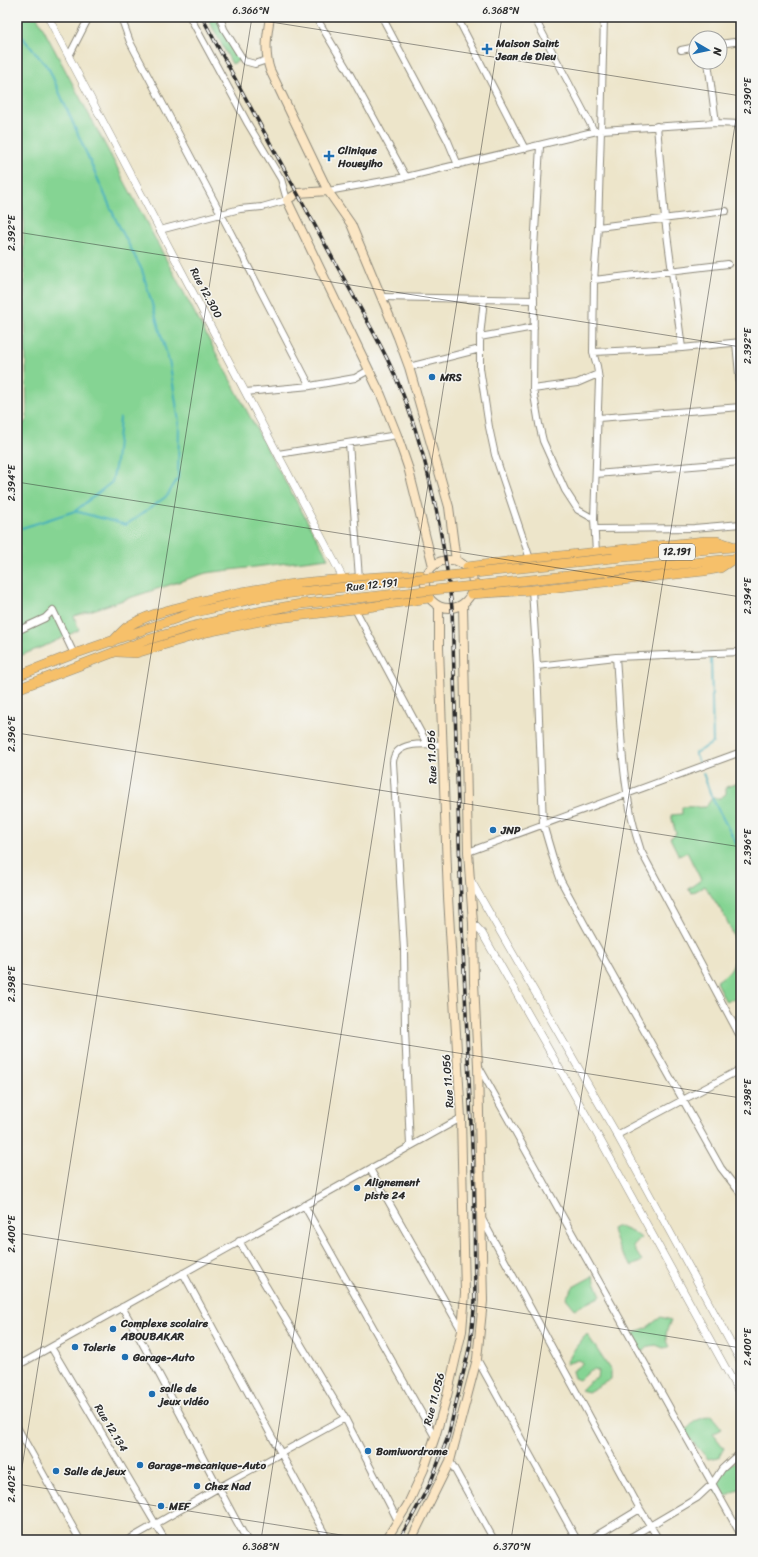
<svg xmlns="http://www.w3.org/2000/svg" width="758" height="1557" viewBox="0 0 758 1557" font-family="Sriracha,sans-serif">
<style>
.green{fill:#85d493;stroke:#58805f}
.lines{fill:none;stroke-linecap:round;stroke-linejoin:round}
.stream{stroke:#3eadbb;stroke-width:2}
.minor-casing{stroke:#8c887a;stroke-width:8}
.tertiary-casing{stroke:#8c887a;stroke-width:8}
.secondary-casing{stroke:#8c887a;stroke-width:10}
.primary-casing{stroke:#8c887a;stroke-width:10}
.minor{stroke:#fff;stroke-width:6}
.tertiary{stroke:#fff;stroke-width:7}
.secondary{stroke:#fbe6c4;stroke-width:8}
.primary{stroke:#f6c06b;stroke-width:9}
.rail-casing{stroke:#2b2b2b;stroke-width:3.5}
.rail{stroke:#f6f6f2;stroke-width:2;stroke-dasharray:6;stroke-linecap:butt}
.primary-bridge-casing{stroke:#8c887a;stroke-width:10;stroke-linecap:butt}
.primary-bridge{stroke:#f6c06b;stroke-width:9}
.ticks{fill:none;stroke:#2b2b2b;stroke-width:1;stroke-opacity:0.45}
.poi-dot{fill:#1f6fb2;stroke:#f6f6f2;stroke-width:1.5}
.labels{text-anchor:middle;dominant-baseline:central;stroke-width:3;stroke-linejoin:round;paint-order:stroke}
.shield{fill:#f6f6f2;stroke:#686867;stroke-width:1}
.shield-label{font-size:10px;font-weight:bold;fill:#2b2b2b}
.poi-label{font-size:11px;font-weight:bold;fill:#2b2b2b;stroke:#f6f6f2;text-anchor:start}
.street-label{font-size:11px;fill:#2b2b2b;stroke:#f6f6f2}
.neatline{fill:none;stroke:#2b2b2b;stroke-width:1.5}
.ticks-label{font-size:10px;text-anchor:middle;fill:#2b2b2b}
</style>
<rect width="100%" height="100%" fill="#f6f6f2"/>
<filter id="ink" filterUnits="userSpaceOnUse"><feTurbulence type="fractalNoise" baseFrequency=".025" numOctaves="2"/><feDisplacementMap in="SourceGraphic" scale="8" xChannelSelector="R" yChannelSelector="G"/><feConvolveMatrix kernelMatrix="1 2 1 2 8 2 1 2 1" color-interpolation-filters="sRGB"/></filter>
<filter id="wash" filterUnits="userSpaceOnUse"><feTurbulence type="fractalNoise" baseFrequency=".012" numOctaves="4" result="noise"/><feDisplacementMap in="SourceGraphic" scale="16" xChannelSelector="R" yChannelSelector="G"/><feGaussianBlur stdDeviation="0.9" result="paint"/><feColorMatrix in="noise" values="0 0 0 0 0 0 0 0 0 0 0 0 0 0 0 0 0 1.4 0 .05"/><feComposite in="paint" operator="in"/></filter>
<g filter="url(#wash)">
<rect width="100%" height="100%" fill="#ede5ca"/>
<path class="green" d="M 17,17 L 37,17 L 273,460 L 328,558 L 206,573 L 74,616 L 79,630 L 47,645 L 17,657 L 17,434 L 27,419 L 23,209 L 17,185 Z
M 207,17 L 216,17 L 228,41 L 240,60 L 232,64 Z
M 741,782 L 741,995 L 726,1002 L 716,982 C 721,978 729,973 732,967 C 747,942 718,907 705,886 L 692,893 L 688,889 L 701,880 L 687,852 L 679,856 L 670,838 L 676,834 L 671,815 L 682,814 L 682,807 C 691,806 698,808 706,807 L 712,798 L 720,798 L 726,794 L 726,787 Z
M 618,1226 L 636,1234 L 641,1238 L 633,1247 L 642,1261 L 632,1266 C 622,1256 615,1243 612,1229 Z
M 593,1276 L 601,1296 L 575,1309 L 566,1298 L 573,1287 Z
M 661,1317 L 671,1320 C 667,1330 663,1337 669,1347 L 663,1348 L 656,1345 L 650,1346 L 640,1353 L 631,1333 L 646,1328 Z
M 587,1334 L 611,1371 L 611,1379 L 588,1392 L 581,1390 L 588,1383 L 597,1378 L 598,1371 L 594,1369 L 590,1370 L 579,1380 L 574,1378 L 572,1371 L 583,1363 L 578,1360 L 566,1364 C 570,1354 580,1341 587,1334 Z
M 711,1415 L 722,1429 L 713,1434 L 724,1448 L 719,1457 L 708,1459 L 684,1432 L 695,1421 Z
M 741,1458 L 741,1488 L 724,1497 L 716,1492 C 714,1470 725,1469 741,1458 Z"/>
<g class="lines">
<path class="stream" d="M 17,31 L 49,69 L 116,220 L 142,270 L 170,365 L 179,422 L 178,478 L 167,496 L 126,525 L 75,511 L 22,528
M 75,511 L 112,482 L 116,462 L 120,418
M 738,650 L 741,649 L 740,585
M 700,765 L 695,753 L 713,743 L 711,657 L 716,656
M 703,773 L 712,798 L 741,852"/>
</g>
</g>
<g filter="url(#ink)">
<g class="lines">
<defs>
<path id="minor" d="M 121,17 L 130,42 L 221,214 L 310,386
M 220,17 L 224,29 L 244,61 L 255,64 L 267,60
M 316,17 L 347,69 L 406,177
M 382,17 L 448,141 L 458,165
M 457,17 L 525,149
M 534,17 L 594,131
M 720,44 L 741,41
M 681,50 L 696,47
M 69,56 L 89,17
M 708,62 L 716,123
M 657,126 L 665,219 L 682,348
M 540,146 L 533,266 L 534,300 L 533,389 L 539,424 L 543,441 L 565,490 L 578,510 L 594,519
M 328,191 L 406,177 L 601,130 L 604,17
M 598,227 L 726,211
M 160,230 L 240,209 L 262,207 L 287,200 L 281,179 L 248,124 L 190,17
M 594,280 L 728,264
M 382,297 L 534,300
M 484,299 L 480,337 L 480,368 L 489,427 L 495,455 L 530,559
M 480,337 L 534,327
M 736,343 L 741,395
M 593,352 L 682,348 L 741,342
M 409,367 L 480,349
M 533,389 L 577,383 L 598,374
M 246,392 L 310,386 L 355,378 L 369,370
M 598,418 L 741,407
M 349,443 L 359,578
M 278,454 L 397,435
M 596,474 L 741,462
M 595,529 L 694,528 L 741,524
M 596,552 L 594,519 L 599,380 L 597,366 L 593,352 L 594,280 L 598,227 L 601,130 L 716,123 L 741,124
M 532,590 L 537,666 L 543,824 L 553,858 L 561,881 L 586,927 L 721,1168 L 741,1194
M 355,609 L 427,744
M 17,631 L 45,618 L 53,610 L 74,654
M 616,657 C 621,720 620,790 641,851 L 741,1038
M 537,666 L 616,657 L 741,652
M 468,852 L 741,752
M 479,1067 L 741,1535
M 617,1135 L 741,1069
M 410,1146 L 405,1029 L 404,950 L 393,762 C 395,740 427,744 443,745
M 370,1169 L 462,1331
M 304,1205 L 435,1437
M 481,1217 L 640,1509 L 659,1540
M 239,1241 L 345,1418 L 398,1521
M 183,1273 L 328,1540
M 122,1307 C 166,1383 204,1463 247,1540
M 51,1347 L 165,1540
M 477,1359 L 577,1540
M 17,1366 L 461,1118
M 17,1427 L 80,1540
M 450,1461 L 494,1540
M 128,1540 L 218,1488 L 345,1418
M 589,1540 L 640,1509
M 626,1540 L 697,1498 L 712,1484 L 722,1469 L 734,1458 L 741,1454"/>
<path id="tertiary" d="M 48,17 L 343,578
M 470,879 L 617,1135 L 741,1362
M 473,923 L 482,933 L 602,1143 L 741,1396"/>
<path id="secondary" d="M 270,17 C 267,35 264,52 270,70 L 328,191 L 351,224 L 398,337 L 409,367 L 449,507 L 456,561
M 328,191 L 298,193 L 287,200 L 381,395 L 397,435 L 408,467 L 433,566
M425 584a24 24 0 1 1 48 0a24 24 0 1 1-48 0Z
M 386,1540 L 408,1504 L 424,1469 L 435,1437 L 447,1396 L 462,1331 L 465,1293 L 461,1118 L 448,897 L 439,648 L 439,607
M 411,1540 L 450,1461 L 477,1359 L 483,1301 L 478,1066 L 474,982 L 473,923 L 468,852 L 463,604"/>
<path id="primary" d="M 613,558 L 732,547
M 467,567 L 530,559 L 705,541 L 717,541 L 735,547
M 614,571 L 741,558
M 471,594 L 532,590 L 704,571 L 720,568 L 735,558
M 112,642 C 117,637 122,631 127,627 C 144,616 164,611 184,606 C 261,583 341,578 421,575
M 117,652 L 136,653 L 207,632 L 270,619 L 355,609 L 429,598
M 17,676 L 74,654 L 192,613 L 261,597 L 300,592
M 17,689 L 144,641 L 190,627 L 262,611 L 301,604"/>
</defs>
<use href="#minor" class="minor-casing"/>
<use href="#tertiary" class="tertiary-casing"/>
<use href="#secondary" class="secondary-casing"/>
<use href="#primary" class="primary-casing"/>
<use href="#minor" class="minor"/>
<use href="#tertiary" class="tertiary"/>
<use href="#secondary" class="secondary"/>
<use href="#primary" class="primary"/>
<defs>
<path id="rail" d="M 202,17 C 245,98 289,177 332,257 C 358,305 387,352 406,402 C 430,468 444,539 452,608 L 461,904 L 474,1189 L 475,1301 L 470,1345 L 448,1437 L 430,1484 L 399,1540"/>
</defs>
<use href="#rail" class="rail-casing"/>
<use href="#rail" class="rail"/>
<defs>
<path id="primary-bridge" d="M 300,592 L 613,558
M 301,604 L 614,571"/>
</defs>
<use href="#primary-bridge" class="primary-bridge-casing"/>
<use href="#primary-bridge" class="primary-bridge"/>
</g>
</g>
<path class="ticks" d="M 239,17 L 741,96M 17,232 L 741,347M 17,482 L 741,597M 17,733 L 741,847M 17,983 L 741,1098M 17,1233 L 741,1348M 17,1484 L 373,1540M 17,1499 L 252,17M 261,1540 L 502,17M 511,1540 L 741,87"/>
<g class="poi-dot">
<path d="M485 43h4v4h4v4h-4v4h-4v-4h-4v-4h4z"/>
<path d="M327 150h4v4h4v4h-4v4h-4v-4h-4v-4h4z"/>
<circle cx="432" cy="377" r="4"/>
<circle cx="493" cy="830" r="4"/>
<circle cx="357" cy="1188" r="4"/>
<circle cx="113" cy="1329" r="4"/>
<circle cx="75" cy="1347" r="4"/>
<circle cx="125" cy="1357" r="4"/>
<circle cx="152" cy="1394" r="4"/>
<circle cx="368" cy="1451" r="4"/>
<circle cx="140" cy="1465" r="4"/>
<circle cx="56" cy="1471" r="4"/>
<circle cx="197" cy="1486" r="4"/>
<circle cx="161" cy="1506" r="4"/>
</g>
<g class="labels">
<rect class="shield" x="659" y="544" width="36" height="16" rx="3"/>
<g class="shield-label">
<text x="677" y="552">12.191</text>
</g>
<g class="poi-label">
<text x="496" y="43">Maison Saint<tspan x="496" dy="13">Jean de Dieu</tspan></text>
<text x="338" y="150">Clinique<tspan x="338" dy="13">Houeyiho</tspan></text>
<text x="440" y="377">MRS</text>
<text x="501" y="830">JNP</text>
<text x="365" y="1182">Alignement<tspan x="365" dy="13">piste 24</tspan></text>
<text x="121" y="1323">Complexe scolaire<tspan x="121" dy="13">ABOUBAKAR</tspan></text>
<text x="83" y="1347">Tolerie</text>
<text x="133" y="1357">Garage-Auto</text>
<text x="160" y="1388">salle de<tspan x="160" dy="13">jeux vidéo</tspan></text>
<text x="376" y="1451">Bomiwordrome</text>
<text x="148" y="1465">Garage-mecanique-Auto</text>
<text x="64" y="1471">Salle de jeux</text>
<text x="205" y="1486">Chez Nad</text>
<text x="169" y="1506">MEF</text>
</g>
<g class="street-label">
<text transform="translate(206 293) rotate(62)">Rue 12.300</text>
<text transform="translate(372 585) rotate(-6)">Rue 12.191</text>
<text transform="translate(432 757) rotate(-92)">Rue 11.056</text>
<text transform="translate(448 1081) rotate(-94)">Rue 11.056</text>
<text transform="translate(434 1399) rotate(-75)">Rue 11.056</text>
<text transform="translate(111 1428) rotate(59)">Rue 12.134</text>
</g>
</g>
<rect width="758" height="1557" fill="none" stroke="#f6f6f2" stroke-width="44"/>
<g transform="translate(708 50) rotate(99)"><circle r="19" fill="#f6f6f2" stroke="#a5a5a2"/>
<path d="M0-3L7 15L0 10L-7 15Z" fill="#1f6fb2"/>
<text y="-6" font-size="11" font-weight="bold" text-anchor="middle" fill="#2b2b2b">N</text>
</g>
<rect x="22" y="22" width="714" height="1513" class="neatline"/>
<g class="ticks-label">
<text x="251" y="14">6.366°N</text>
<text x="501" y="14">6.368°N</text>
<text transform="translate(747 96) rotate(-90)" y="4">2.390°E</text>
<text transform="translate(11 233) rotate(-90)" y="4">2.392°E</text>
<text transform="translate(747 346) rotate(-90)" y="4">2.392°E</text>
<text transform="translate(11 483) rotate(-90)" y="4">2.394°E</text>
<text transform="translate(747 596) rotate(-90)" y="4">2.394°E</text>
<text transform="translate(11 734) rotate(-90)" y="4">2.396°E</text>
<text transform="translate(747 847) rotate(-90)" y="4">2.396°E</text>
<text transform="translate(11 984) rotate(-90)" y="4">2.398°E</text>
<text transform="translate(747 1097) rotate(-90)" y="4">2.398°E</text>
<text transform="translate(11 1234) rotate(-90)" y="4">2.400°E</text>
<text transform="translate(747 1347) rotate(-90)" y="4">2.400°E</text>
<text transform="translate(11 1484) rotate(-90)" y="4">2.402°E</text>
<text x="261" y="1550">6.368°N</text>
<text x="512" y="1550">6.370°N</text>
</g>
</svg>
